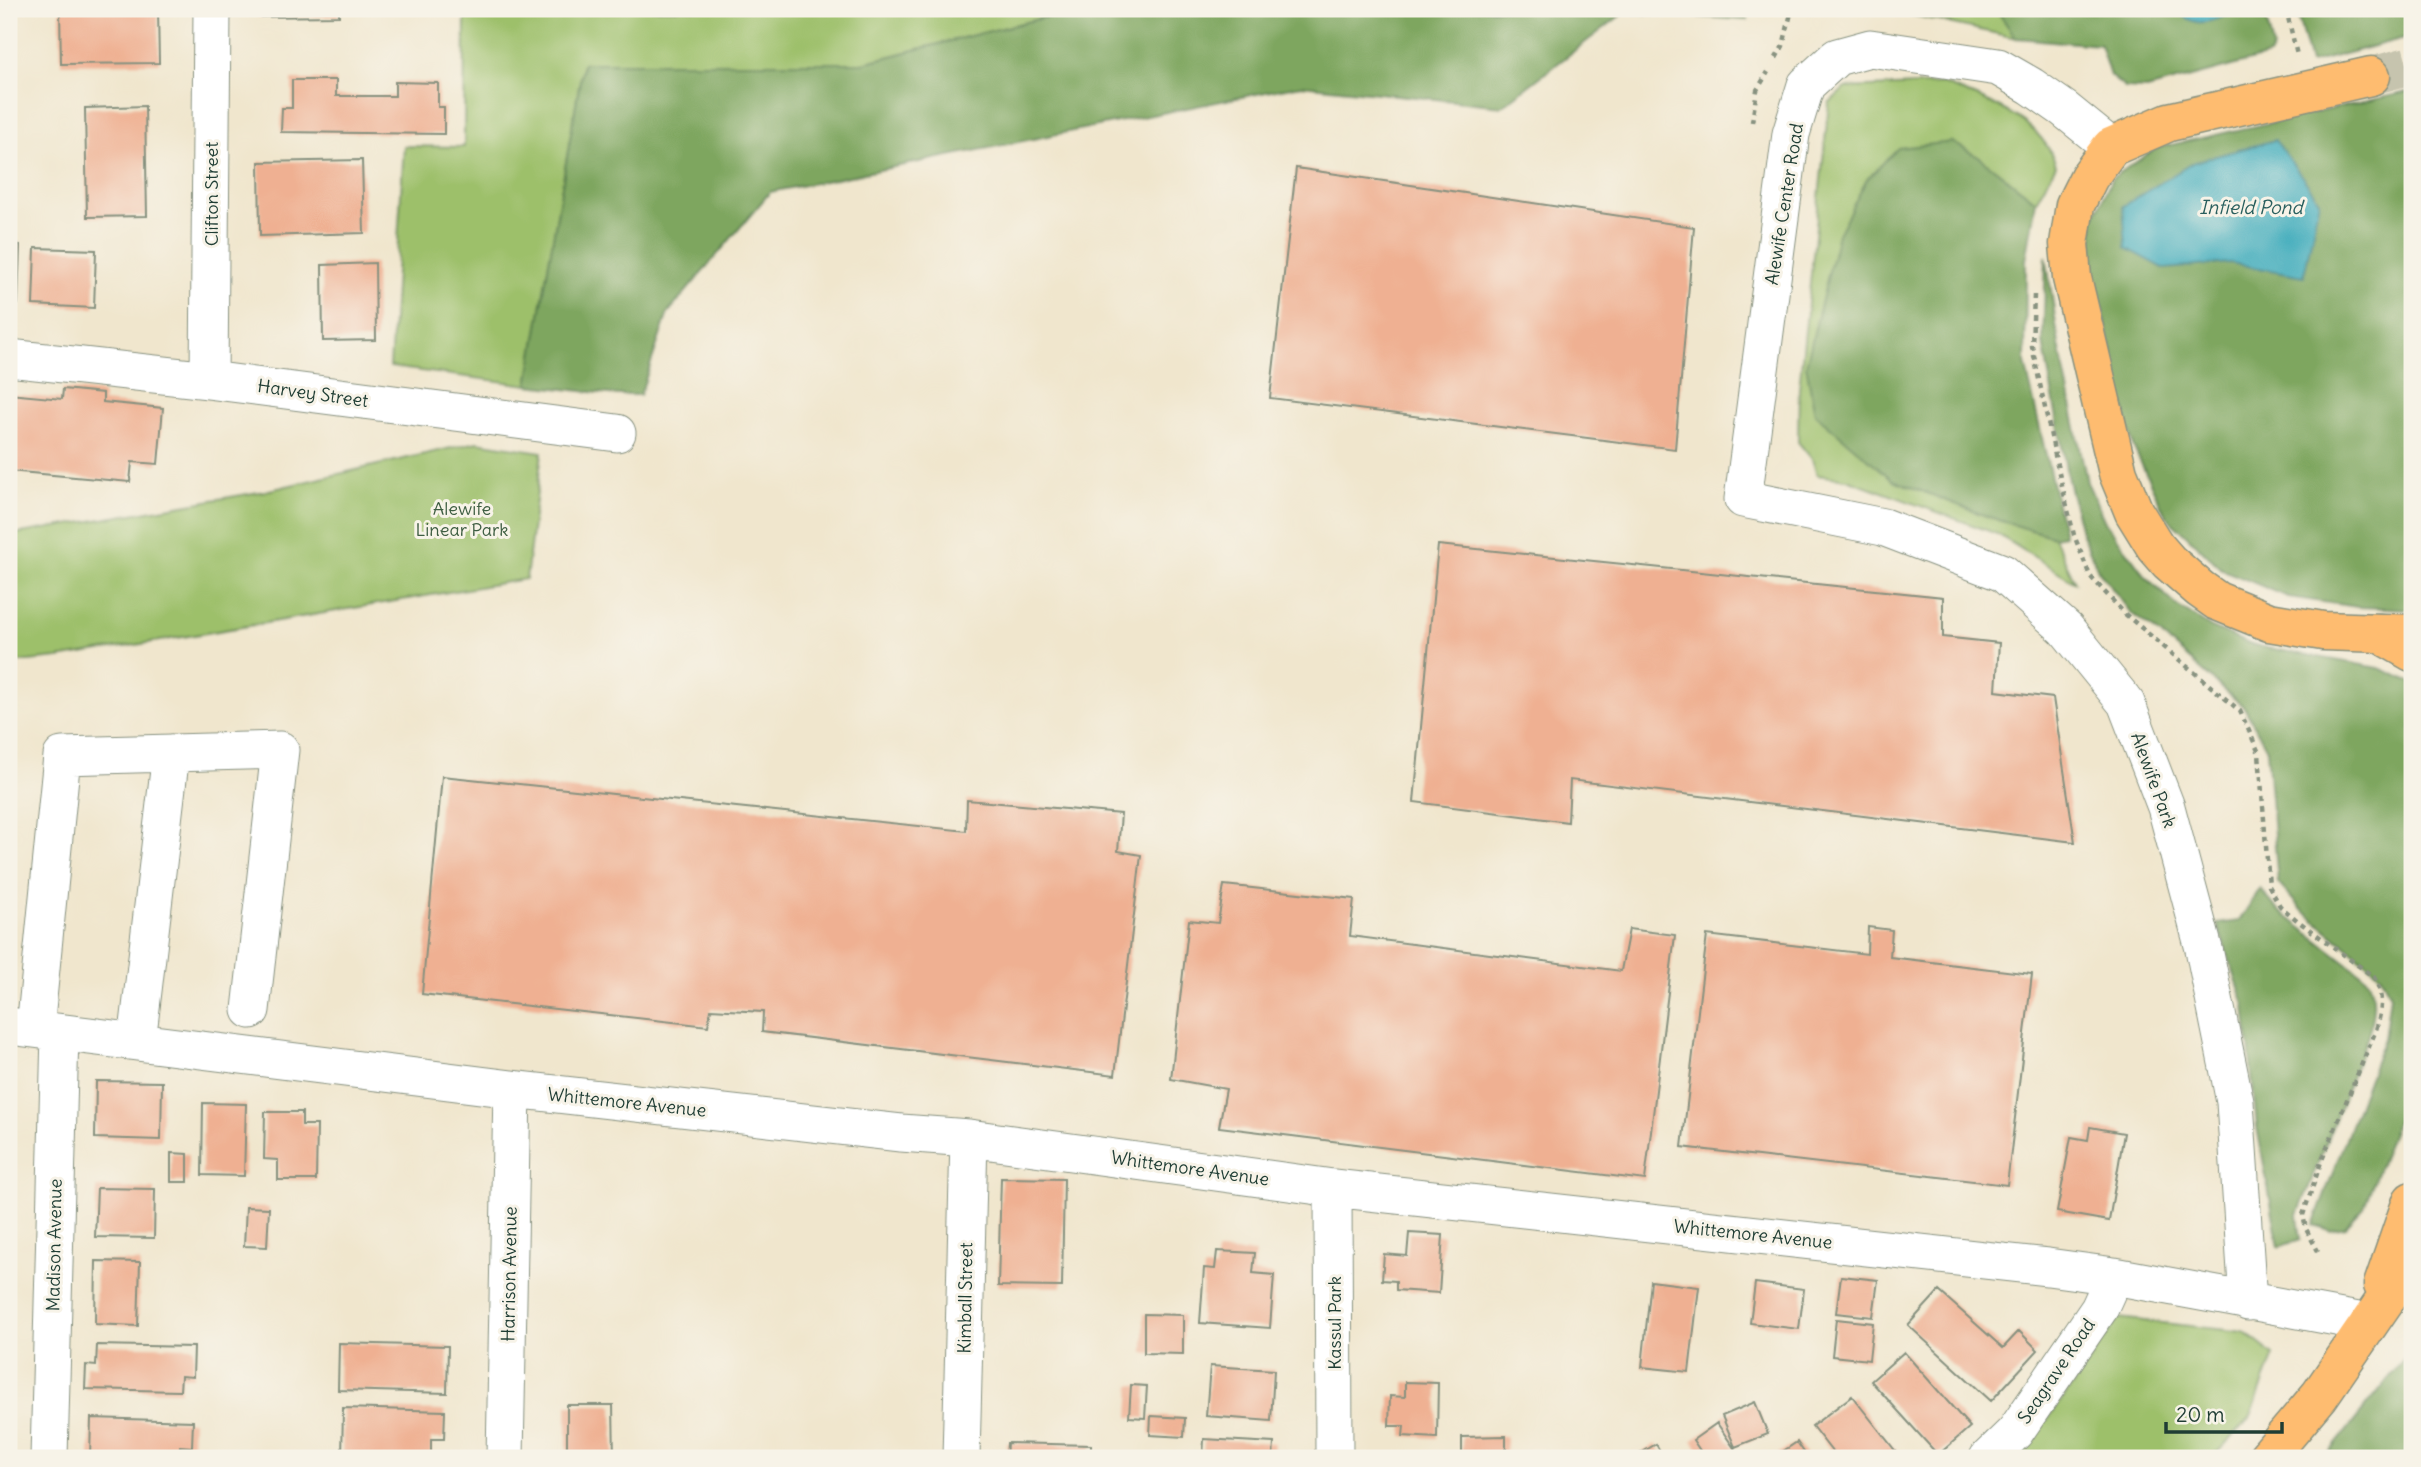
<svg xmlns="http://www.w3.org/2000/svg" width="2421" height="1467" viewBox="0 0 2421 1467" font-family="Delius,sans-serif">
<style>
.green{fill:#9dc06a;stroke:#5e7e4f;stroke-width:2}
.forest{fill:#7ea65e;stroke:#4e7249;stroke-width:2}
.water{fill:#3dabbc;stroke:#2e7478;stroke-width:2}
.building{fill:#efb092}
.lines{fill:none;stroke-linecap:round;stroke-linejoin:round}
.major-tunnel{stroke:#c6c4ae;stroke-width:38;stroke-dasharray:38 19;stroke-linecap:butt}
.minor-casing{stroke:#889280;stroke-width:39}
.major-casing{stroke:#889280;stroke-width:41}
.highway-casing{stroke:#889280;stroke-width:41}
.path{stroke:#889280;stroke-width:4.5;stroke-dasharray:5 5;stroke-linecap:butt}
.minor{stroke:#fff;stroke-width:37}
.major{stroke:#febc70;stroke-width:38}
.highway{stroke:#febc70;stroke-width:38}
.labels{text-anchor:middle;dominant-baseline:central;stroke-width:6;stroke-linejoin:round;paint-order:stroke}
.street-label{font-size:18px;fill:#1f3d34;stroke:#f7f3e8}
.park-label{font-size:18px;fill:#3e5e42;stroke:#f7f3e8}
.water-label{font-size:19px;font-style:italic;fill:#285e5d;stroke:#f7f3e8}
</style>
<rect width="100%" height="100%" fill="#f7f3e8"/>
<filter id="ink" filterUnits="userSpaceOnUse"><feTurbulence type="fractalNoise" baseFrequency=".0143" numOctaves="2"/><feDisplacementMap in="SourceGraphic" scale="14" xChannelSelector="R" yChannelSelector="G"/><feConvolveMatrix kernelMatrix="1 2 1 2 8 2 1 2 1" color-interpolation-filters="sRGB"/></filter>
<filter id="wash" filterUnits="userSpaceOnUse"><feTurbulence type="fractalNoise" baseFrequency=".00686" numOctaves="4" result="noise"/><feDisplacementMap in="SourceGraphic" scale="28" xChannelSelector="R" yChannelSelector="G"/><feGaussianBlur stdDeviation="1.57" result="paint"/><feColorMatrix in="noise" values="0 0 0 0 0 0 0 0 0 0 0 0 0 0 0 0 0 1.4 0 .05"/><feComposite in="paint" operator="in"/></filter>
<g filter="url(#wash)">
<rect width="100%" height="100%" fill="#f0e6cd"/>
<path class="green" d="M 465,9 L 1078,9 L 863,63 L 583,63 L 528,385 L 390,367 L 404,146 L 464,147 Z
M 1885,9 L 1996,9 L 2016,38 Z
M 1943,84 C 1985,101 2041,117 2056,165 L 2036,201 L 1982,159 L 1952,142 L 1986,516 L 2054,537 L 2075,582 L 1997,534 L 1847,479 L 1817,475 L 1812,459 L 1798,442 L 1799,388 L 1829,103 L 1845,88 Z
M 477,442 L 542,452 L 526,579 L 58,658 L 9,663 L 9,535 L 265,491 Z
M 2118,1318 L 2244,1332 L 2274,1355 L 2250,1418 L 2212,1458 L 2015,1458 C 2053,1415 2087,1367 2118,1318 Z"/>
<path class="forest" d="M 1078,9 L 1750,9 L 1747,20 L 1625,12 L 1502,106 L 1301,85 L 770,192 L 668,313 L 640,395 L 618,395 L 528,385 L 583,63 L 863,63 Z
M 1996,9 L 2264,9 L 2273,48 L 2269,56 L 2147,89 L 2125,88 L 2110,76 L 2100,45 L 2016,38 Z
M 2296,9 L 2403,9 L 2412,36 L 2310,63 Z
M 2412,91 L 2412,609 L 2357,607 L 2288,597 L 2223,570 L 2166,516 L 2133,446 L 2093,266 L 2093,220 L 2112,178 L 2157,148 Z
M 1952,142 L 1982,159 L 2036,201 L 2026,260 L 2025,363 L 2064,535 L 2054,537 L 1986,516 L 1893,480 L 1815,414 L 1806,365 L 1838,234 L 1867,179 L 1898,148 Z
M 2046,256 L 2059,345 L 2087,482 L 2104,520 L 2147,578 L 2177,606 L 2212,628 L 2252,645 L 2379,668 L 2412,682 L 2412,1079 L 2364,1207 L 2345,1227 L 2330,1230 L 2313,1225 L 2384,1038 L 2390,995 L 2380,974 L 2301,909 L 2278,883 L 2267,749 L 2244,707 L 2161,635 L 2131,613 L 2098,570 L 2081,532 L 2068,480 L 2043,342 Z
M 2260,889 L 2276,908 L 2369,980 C 2376,998 2373,1014 2369,1032 L 2298,1215 L 2301,1239 L 2279,1247 L 2257,1127 L 2245,1005 L 2217,924 L 2239,921 Z
M 2412,1345 L 2412,1458 L 2325,1458 L 2402,1362 Z"/>
<path class="water" d="M 2173,9 L 2235,9 L 2233,13 C 2204,23 2198,29 2173,9 Z
M 2275,140 L 2319,200 L 2304,276 L 2230,263 L 2165,269 L 2126,248 L 2123,206 L 2194,162 Z"/>
<g id="blocks">
<path class="building" d="M 60,9 L 158,9 L 159,63 L 61,64 Z
M 257,9 L 339,9 L 339,16 L 257,17 Z
M 292,80 L 336,80 L 336,96 L 395,96 L 395,82 L 438,83 L 438,107 L 444,107 L 444,134 L 281,132 L 282,108 L 292,108 Z
M 145,106 L 147,216 L 87,217 L 85,108 Z
M 362,160 L 364,233 L 260,236 L 259,162 Z
M 1296,168 L 1694,227 L 1675,449 L 1270,398 Z
M 9,244 L 20,245 L 18,304 L 9,303 Z
M 35,248 L 96,250 L 94,308 L 33,305 Z
M 375,263 L 376,340 L 323,341 L 322,265 Z
M 63,389 L 103,393 L 103,402 L 163,408 L 158,464 L 132,462 L 130,482 L 9,471 L 9,394 L 62,399 Z
M 1438,545 L 1943,597 L 1943,637 L 1999,643 L 1996,691 L 2053,698 L 2075,842 L 1570,780 L 1568,822 L 1414,802 Z
M 442,776 L 966,831 L 967,800 L 1121,814 L 1118,851 L 1141,855 L 1115,1075 L 762,1032 L 763,1012 L 711,1009 L 708,1026 L 422,994 Z
M 1224,885 L 1354,899 L 1350,936 L 1621,971 L 1629,929 L 1675,935 L 1645,1180 L 1219,1127 L 1226,1089 L 1171,1079 L 1189,920 L 1218,923 Z
M 1868,927 L 1892,930 L 1890,957 L 2032,974 L 2007,1185 L 1682,1147 L 1707,935 L 1867,954 Z
M 96,1081 L 162,1082 L 161,1140 L 95,1138 Z
M 203,1103 L 246,1104 L 244,1176 L 202,1175 Z
M 265,1112 L 302,1112 L 302,1125 L 317,1125 L 316,1180 L 278,1180 L 278,1160 L 264,1159 Z
M 2090,1127 L 2124,1133 L 2109,1221 L 2057,1212 L 2071,1137 L 2088,1140 Z
M 171,1153 L 188,1154 L 188,1182 L 171,1182 Z
M 1001,1178 L 1064,1179 L 1062,1287 L 998,1286 Z
M 97,1188 L 155,1189 L 154,1238 L 95,1237 Z
M 246,1207 L 269,1208 L 267,1247 L 244,1246 Z
M 1409,1233 L 1443,1235 L 1439,1293 L 1396,1290 L 1396,1281 L 1382,1280 L 1384,1254 L 1407,1256 Z
M 1217,1251 L 1255,1253 L 1253,1273 L 1274,1275 L 1270,1328 L 1200,1323 L 1204,1268 L 1215,1269 Z
M 96,1261 L 140,1262 L 138,1326 L 95,1324 Z
M 1841,1276 L 1878,1280 L 1873,1317 L 1836,1313 Z
M 1651,1281 L 1699,1287 L 1689,1372 L 1642,1367 Z
M 1755,1283 L 1804,1289 L 1799,1329 L 1750,1323 Z
M 1939,1291 L 2003,1348 L 2019,1331 L 2038,1350 L 1991,1401 L 1908,1325 Z
M 1144,1314 L 1183,1315 L 1183,1354 L 1144,1353 Z
M 1836,1319 L 1873,1323 L 1869,1360 L 1832,1356 Z
M 339,1343 L 448,1346 L 447,1393 L 338,1390 Z
M 97,1345 L 194,1347 L 193,1377 L 181,1376 L 180,1391 L 85,1389 L 86,1365 L 96,1366 Z
M 1904,1352 L 1970,1427 L 1938,1455 L 1871,1381 Z
M 1210,1366 L 1274,1370 L 1271,1421 L 1206,1416 Z
M 1405,1382 L 1438,1383 L 1437,1438 L 1403,1436 L 1404,1426 L 1389,1426 L 1390,1396 L 1405,1397 Z
M 1131,1385 L 1147,1386 L 1145,1418 L 1129,1417 Z
M 1852,1396 L 1901,1458 L 1837,1458 L 1812,1426 Z
M 1755,1402 L 1768,1434 L 1735,1447 L 1722,1416 Z
M 567,1405 L 613,1405 L 614,1458 L 567,1458 Z
M 343,1408 L 445,1411 L 444,1439 L 431,1439 L 431,1458 L 342,1458 Z
M 1151,1416 L 1185,1418 L 1184,1437 L 1150,1435 Z
M 91,1418 L 193,1421 L 192,1447 L 180,1446 L 179,1458 L 90,1458 Z
M 1717,1423 L 1740,1457 L 1739,1458 L 1705,1458 L 1693,1440 Z
M 1506,1436 L 1506,1458 L 1462,1458 L 1462,1437 Z
M 1204,1439 L 1274,1443 L 1273,1458 L 1203,1458 Z
M 1797,1442 L 1808,1458 L 1773,1458 Z
M 1007,1443 L 1091,1445 L 1091,1458 L 1006,1458 Z
M 1656,1444 L 1664,1458 L 1633,1458 Z"/>
</g>
</g>
<g filter="url(#ink)">
<use href="#blocks" fill-opacity="0" stroke="#889280" stroke-width="2"/>
<g class="lines">
<path class="major-tunnel" d="M 2371,76 L 2412,65"/>
<defs>
<path id="minor" d="M 2111,147 L 2064,109 L 2031,86 L 1998,67 L 1870,48 L 1837,57 L 1806,85 L 1791,134 L 1743,499 L 1883,527 L 2003,573 L 2066,629 L 2126,703 L 2166,807 L 2204,949 L 2235,1102 L 2248,1302
M 9,358 L 209,380 L 617,433
M 209,380 L 212,9
M 9,1026 L 512,1089 L 901,1133 L 969,1138 L 1333,1188 L 2048,1267 L 2114,1276 L 2369,1323
M 35,1029 L 62,756 L 280,750 L 251,1010
M 137,1042 L 171,753
M 1333,1188 L 1334,1458
M 49,1458 L 60,1033
M 505,1458 L 512,1089
M 961,1458 L 969,1138
M 1988,1458 L 2015,1432 L 2099,1309 L 2114,1276"/>
<path id="major" d="M 2371,76 L 2169,122 L 2111,147 L 2089,177 L 2075,205 L 2069,244 L 2072,278 L 2118,473 L 2134,512 L 2155,546 L 2169,562 L 2200,589 L 2217,601 L 2269,622 L 2323,631 L 2412,634"/>
<path id="highway" d="M 2379,633 L 2412,652
M 2383,1285 L 2412,1201
M 2267,1458 L 2320,1395 L 2412,1261"/>
</defs>
<use href="#minor" class="minor-casing"/>
<use href="#major" class="major-casing"/>
<use href="#highway" class="highway-casing"/>
<path class="path" d="M 2286,9 L 2297,55
M 1776,58 L 1783,46 L 1792,9
M 1752,122 L 1757,90 L 1768,72
M 2034,295 L 2032,346 L 2057,465 L 2074,535 L 2090,576 L 2125,614 L 2240,711 L 2259,753 L 2269,886 L 2280,906 L 2298,921 L 2374,977 C 2384,996 2382,1009 2376,1030 L 2321,1162 L 2303,1215 L 2306,1229 L 2318,1251"/>
<use href="#minor" class="minor"/>
<use href="#major" class="major"/>
<use href="#highway" class="highway"/>
</g>
</g>
<g class="labels">
<g class="street-label">
<text transform="translate(211 194) rotate(-90)">Clifton Street</text>
<text transform="translate(1784 204) rotate(-81)">Alewife Center Road</text>
<text transform="translate(313 393) rotate(8)">Harvey Street</text>
<text transform="translate(2154 780) rotate(70)">Alewife Park</text>
<text transform="translate(627 1102) rotate(6)">Whittemore Avenue</text>
<text transform="translate(1190 1168) rotate(8)">Whittemore Avenue</text>
<text transform="translate(1753 1234) rotate(6)">Whittemore Avenue</text>
<text transform="translate(54 1245) rotate(-89)">Madison Avenue</text>
<text transform="translate(509 1274) rotate(-89)">Harrison Avenue</text>
<text transform="translate(965 1298) rotate(-89)">Kimball Street</text>
<text transform="translate(1334 1323) rotate(-90)">Kassul Park</text>
<text transform="translate(2056 1371) rotate(-56)">Seagrave Road</text>
</g>
<g class="park-label">
<text x="462" y="508">Alewife<tspan x="462" dy="21">Linear Park</tspan></text>
</g>
<g class="water-label">
<text x="2251" y="207">Infield Pond</text>
</g>
</g>
<rect width="2421" height="1467" fill="none" stroke="#f7f3e8" stroke-width="35"/>
<path d="M2166 1422v10h116v-10" fill="none" stroke="#1f3d34" stroke-width="3.5"/>
<text x="2176" y="1422" font-size="21" fill="#1f3d34" stroke="#f7f3e8" stroke-width="5" paint-order="stroke">20 m</text>
</svg>
